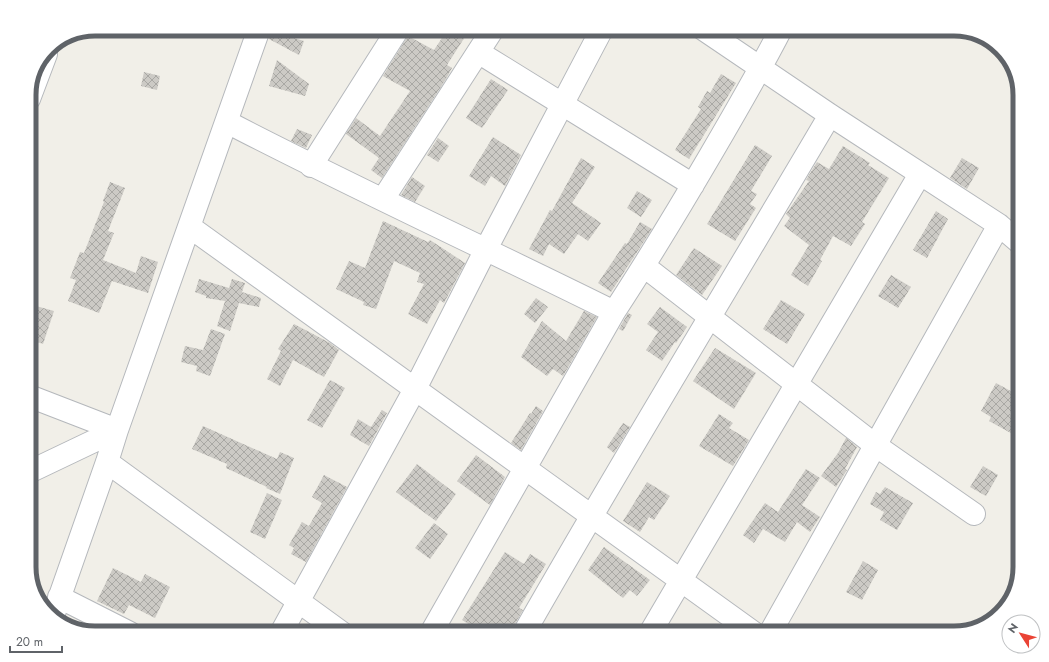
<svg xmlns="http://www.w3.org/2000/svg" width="1049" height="662" viewBox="0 0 1049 662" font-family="Jost,sans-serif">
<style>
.building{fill:url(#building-cross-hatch)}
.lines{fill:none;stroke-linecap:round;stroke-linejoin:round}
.minor-casing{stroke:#b5b8bc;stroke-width:24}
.minor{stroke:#fff;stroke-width:22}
.rim{fill:none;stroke:#5f6368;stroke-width:5}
</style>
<defs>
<pattern id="building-cross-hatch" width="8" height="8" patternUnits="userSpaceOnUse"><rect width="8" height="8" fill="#cccac5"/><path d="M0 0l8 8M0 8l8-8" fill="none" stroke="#a9a8a4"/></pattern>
</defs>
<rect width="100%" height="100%" fill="#f1efe8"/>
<path class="building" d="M 448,29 L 470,29 L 447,65 L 452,68 L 446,79 L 382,178 L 371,170 L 379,158 L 346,134 L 356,118 L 380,136 L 410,91 L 383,76 L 408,36 L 434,50 Z
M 271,31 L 304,41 L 299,55 L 269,39 Z
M 277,60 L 309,84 L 305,96 L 269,86 Z
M 144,72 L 160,76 L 157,90 L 141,86 Z
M 721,74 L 736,83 L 689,159 L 675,150 L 701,109 L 698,107 L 707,91 L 710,93 Z
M 491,79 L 508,90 L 482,128 L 466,118 Z
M 297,129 L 312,135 L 306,148 L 291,141 Z
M 493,137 L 521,155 L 505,186 L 491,176 L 485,186 L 469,176 Z
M 438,138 L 449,146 L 438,162 L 427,155 Z
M 755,145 L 772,156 L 751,191 L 757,194 L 750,204 L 756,208 L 735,241 L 707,224 Z
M 843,146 L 870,163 L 868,165 L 889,178 L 862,222 L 865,224 L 851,246 L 833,236 L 820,260 L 822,261 L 808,286 L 791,275 L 809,245 L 784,226 L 790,218 L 786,214 L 809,181 L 806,180 L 817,162 L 829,169 Z
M 581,158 L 595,167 L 572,203 L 601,223 L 588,241 L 578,234 L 564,254 L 549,244 L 543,256 L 529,249 L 550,210 L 552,211 Z
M 962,158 L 979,168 L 967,189 L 950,178 Z
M 412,177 L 425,186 L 415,202 L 401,195 Z
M 110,182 L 125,188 L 108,231 L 114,233 L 103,260 L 136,273 L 141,256 L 158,262 L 148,293 L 112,281 L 99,313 L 68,301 L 76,280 L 70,278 L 80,252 L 84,253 L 104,202 L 103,201 Z
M 637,191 L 652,200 L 641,217 L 627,208 Z
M 936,211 L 948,219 L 927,258 L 913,250 Z
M 383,221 L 428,242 L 430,240 L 465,263 L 444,303 L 440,300 L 427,324 L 408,314 L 424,284 L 417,282 L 420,273 L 394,261 L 376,309 L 363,305 L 364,302 L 336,289 L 349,261 L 365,268 Z
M 640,222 L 652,229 L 611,292 L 598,283 L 625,243 L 627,244 Z
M 694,248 L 722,266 L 702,295 L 676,275 Z
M 891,275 L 911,287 L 898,308 L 878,296 Z
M 199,279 L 229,288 L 232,279 L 245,283 L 242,292 L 261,298 L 259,307 L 239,303 L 230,331 L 217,326 L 225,301 L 206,298 L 206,296 L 195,292 Z
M 536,298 L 548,307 L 535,323 L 524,314 Z
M 781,300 L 805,314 L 787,344 L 763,329 Z
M 29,304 L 54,311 L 43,344 L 29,339 Z
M 660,307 L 687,327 L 676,343 L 675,342 L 662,361 L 646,350 L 658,332 L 647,324 Z
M 584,311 L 597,317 L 563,376 L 553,369 L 547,376 L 521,357 L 542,321 L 566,341 Z
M 628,313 L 632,315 L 623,331 L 619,329 Z
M 294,324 L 330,343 L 339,350 L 324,377 L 293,360 L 280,386 L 267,379 L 281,351 L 278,349 Z
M 211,329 L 225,334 L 210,376 L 196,371 L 197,366 L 181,362 L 185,346 L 203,350 Z
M 715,348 L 756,373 L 734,409 L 693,381 Z
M 330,380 L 345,388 L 322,428 L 307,420 Z
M 996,383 L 1020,396 L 1010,414 L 1020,419 L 1020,438 L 989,421 L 991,417 L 981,411 Z
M 536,406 L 543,411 L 521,450 L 511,443 L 530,413 L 531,414 Z
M 382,410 L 387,413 L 369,446 L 350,435 L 358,419 L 371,427 Z
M 719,414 L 733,423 L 729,428 L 749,440 L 733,466 L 699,446 Z
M 623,423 L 630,427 L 614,453 L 607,447 Z
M 203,426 L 277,459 L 280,452 L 294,458 L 280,494 L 266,488 L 267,487 L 226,468 L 227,464 L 192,449 Z
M 846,438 L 857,447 L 845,469 L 847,470 L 836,487 L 821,476 L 838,453 Z
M 476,455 L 505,477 L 490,505 L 457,481 Z
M 417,464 L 456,494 L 436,521 L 396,492 Z
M 983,466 L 998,475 L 986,496 L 970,487 Z
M 806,469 L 820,478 L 802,505 L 820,517 L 810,532 L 797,522 L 785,542 L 763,529 L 754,543 L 743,535 L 765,503 L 778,512 Z
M 324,475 L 347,487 L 306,562 L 291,554 L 294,548 L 289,545 L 302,522 L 309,526 L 322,503 L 312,497 Z
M 647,482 L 670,496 L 654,520 L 649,517 L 640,532 L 623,521 Z
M 885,487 L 913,503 L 897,530 L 880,520 L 884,512 L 870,504 L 876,492 L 880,494 Z
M 267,493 L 282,500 L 265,539 L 250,532 Z
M 434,523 L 448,534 L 430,559 L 415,548 Z
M 604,547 L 650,580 L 637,596 L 630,590 L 623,598 L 588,570 Z
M 505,552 L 524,564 L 530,554 L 546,564 L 519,608 L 523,610 L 513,627 L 512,633 L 483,633 L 462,620 Z
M 863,561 L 878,570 L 862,600 L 846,592 Z
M 113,568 L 141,582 L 145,574 L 170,587 L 155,618 L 129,605 L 124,614 L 97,601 Z"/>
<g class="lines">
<defs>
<path id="minor" d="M 703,29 L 830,115 L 999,225 L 1020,243
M 478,52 L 693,185
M 29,99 L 46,54
M 227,122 C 354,188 485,248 614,312
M 311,166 L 398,29
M 383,199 L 493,29
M 190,227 L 754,633
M 644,266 L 875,445 L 974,514
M 29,396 L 117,430
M 107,462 L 342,633
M 29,472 L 117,430
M 59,597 L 130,633
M 53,616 L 107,462 L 117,430 L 259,29
M 281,633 L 415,389 L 486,249 L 602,29
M 431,633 L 614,312 C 648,260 680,207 711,154 C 735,113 759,72 781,29
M 524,633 C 623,459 728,288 830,115
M 650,633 L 920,174
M 770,633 L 999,225"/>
</defs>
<use href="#minor" class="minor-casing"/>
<use href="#minor" class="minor"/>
</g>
<path d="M0 0H1049V662H0ZM95 36H954A59 59 0 0 1 1013 95V567A59 59 0 0 1 954 626H95A59 59 0 0 1 36 567V95A59 59 0 0 1 95 36Z" fill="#fff" fill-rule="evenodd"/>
<path class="rim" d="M95 36H954A59 59 0 0 1 1013 95V567A59 59 0 0 1 954 626H95A59 59 0 0 1 36 567V95A59 59 0 0 1 95 36Z"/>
<g transform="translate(1021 634) rotate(306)"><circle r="19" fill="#ffffff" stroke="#bfc1c3"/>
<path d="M0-3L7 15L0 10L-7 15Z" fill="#ea4335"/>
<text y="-6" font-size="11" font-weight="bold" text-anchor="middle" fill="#5f6368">N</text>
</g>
<path d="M10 646v6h52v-6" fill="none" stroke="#5f6368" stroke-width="2"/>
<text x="16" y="646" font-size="12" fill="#5f6368" stroke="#ffffff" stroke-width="3" paint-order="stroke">20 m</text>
</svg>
